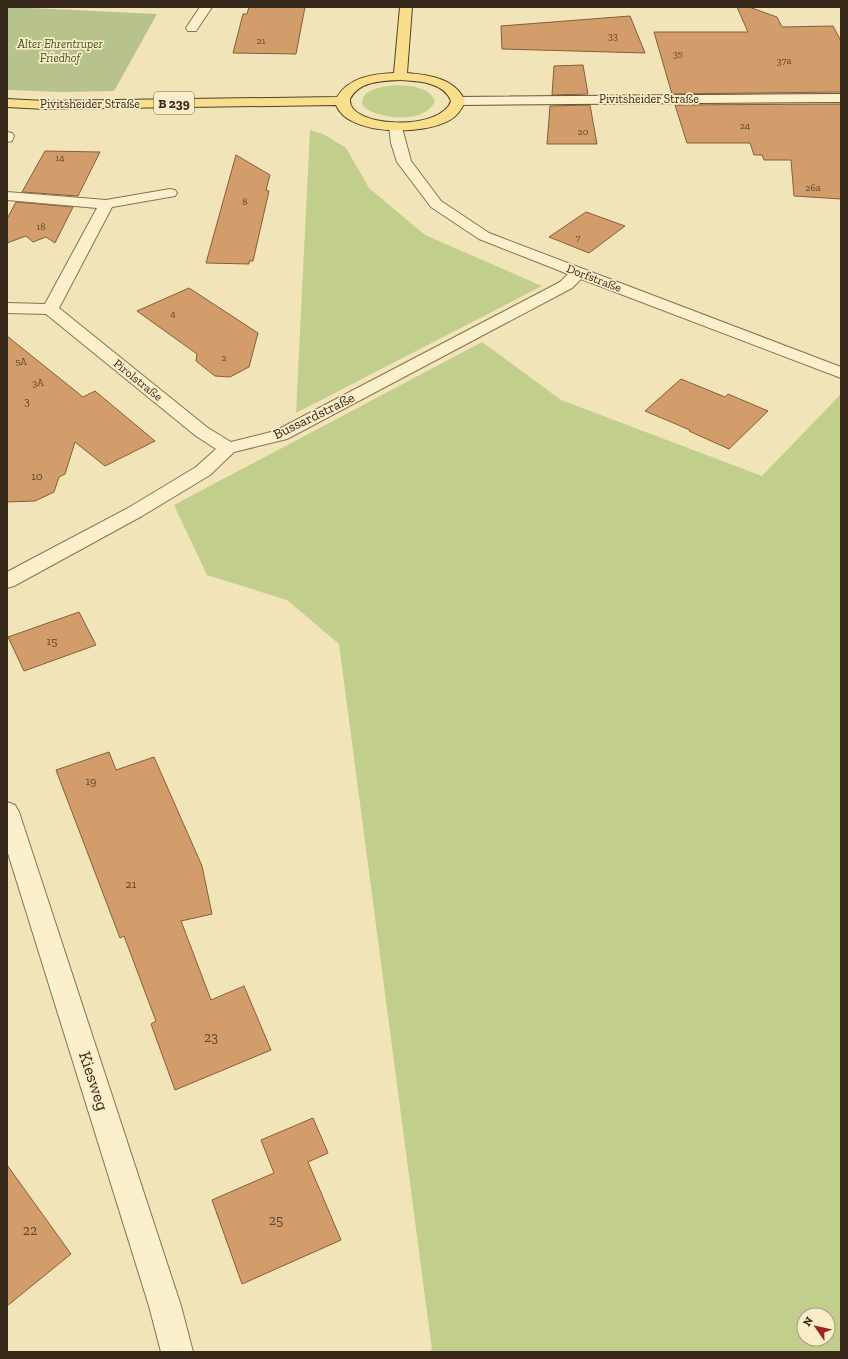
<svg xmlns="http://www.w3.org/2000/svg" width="848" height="1359" viewBox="0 0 848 1359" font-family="'Zilla Slab',serif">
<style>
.green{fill:#c2ce8c;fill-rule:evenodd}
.cemetery{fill:#b8c28d}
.building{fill:#d29d6b;stroke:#885d37}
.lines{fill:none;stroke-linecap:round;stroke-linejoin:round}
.lane-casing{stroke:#877252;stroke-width:2}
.street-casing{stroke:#877252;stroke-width:2}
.secondary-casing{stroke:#695336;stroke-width:2}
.primary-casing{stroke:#544028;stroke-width:2}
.lane{fill:#fbf0cc;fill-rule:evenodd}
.street{fill:#fbf0cc;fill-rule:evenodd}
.secondary{fill:#fbf0cc;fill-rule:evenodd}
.primary{fill:#f9de8b;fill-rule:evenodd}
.labels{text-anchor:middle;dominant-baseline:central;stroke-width:3.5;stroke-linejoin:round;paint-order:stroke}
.far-number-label{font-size:10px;fill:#5c452e}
.far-park-label{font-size:12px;font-style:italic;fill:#42531e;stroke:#f8edc8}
.far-street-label{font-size:12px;fill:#352819;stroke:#f8edc8}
.number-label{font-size:12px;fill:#5c452e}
.shield{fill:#f8edc8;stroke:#70634e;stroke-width:1}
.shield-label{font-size:13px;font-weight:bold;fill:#352819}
.street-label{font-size:14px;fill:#352819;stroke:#f8edc8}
.near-number-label{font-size:14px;fill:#5c452e}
.near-street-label{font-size:17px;fill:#352819;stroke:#f8edc8}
</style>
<rect width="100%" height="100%" fill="#f0e4b8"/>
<path class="green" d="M 398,85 C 412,86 429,87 435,101 C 426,124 378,120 363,106 C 358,88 387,86 398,85 Z
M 310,130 L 323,134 L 346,148 L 369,188 L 425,235 L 542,286 L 296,413 Z
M 482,342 L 561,400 L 762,476 L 841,394 L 841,1352 L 423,1352 L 432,1350 L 339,644 L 287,600 L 207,575 L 174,505 ZM 804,1315 L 828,1315 L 828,1339 L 804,1339 Z"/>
<path class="cemetery" d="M 7,7 L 10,7 L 157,14 L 114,91 L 63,92 L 7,90 Z"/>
<path class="building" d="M 249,7 L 305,7 L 296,54 L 233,53 L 243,14 L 247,14 Z
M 737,7 L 749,7 L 777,17 L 782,27 L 833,26 L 841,41 L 841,92 L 672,94 L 654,32 L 748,32 Z
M 630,16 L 645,53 L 502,49 L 501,26 Z
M 583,65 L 588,94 L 552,95 L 554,66 Z
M 841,104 L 841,199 L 794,196 L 791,160 L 764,160 L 762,155 L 754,155 L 750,143 L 687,143 L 675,105 Z
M 590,105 L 597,144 L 547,144 L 550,106 Z
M 45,151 L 100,152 L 78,196 L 22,192 Z
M 236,155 L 270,175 L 266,190 L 269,191 L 253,261 L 249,261 L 249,264 L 206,263 Z
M 16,202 L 73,207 L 55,243 L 46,237 L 33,242 L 26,236 L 7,243 L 7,219 Z
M 586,212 L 625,226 L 589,253 L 549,237 Z
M 189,288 L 258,333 L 249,367 L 230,377 L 215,376 L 196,361 L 197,354 L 137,311 Z
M 7,336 L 83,397 L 95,391 L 155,441 L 105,466 L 75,442 L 65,474 L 59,477 L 54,492 L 35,501 L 7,502 Z
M 681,379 L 725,397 L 728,394 L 768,411 L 729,449 L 689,431 L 690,430 L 645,411 Z
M 79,612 L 96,645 L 24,671 L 8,637 Z
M 109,752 L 116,770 L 154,757 L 202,866 L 212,914 L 181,921 L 211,1000 L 244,986 L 271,1050 L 175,1090 L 151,1024 L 156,1021 L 124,936 L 120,938 L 56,770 Z
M 313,1118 L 328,1153 L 308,1162 L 341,1240 L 242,1284 L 212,1200 L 274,1173 L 261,1140 Z
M 7,1165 L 71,1254 L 7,1306 Z"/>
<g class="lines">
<defs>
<path id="lane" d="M 200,7 L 212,7 L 196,31 L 188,31 L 186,28 Z"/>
<path id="street" d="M 396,123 L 401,124 L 411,161 L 441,201 L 489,233 L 841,367 L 841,378 L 581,279 L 572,288 L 287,439 L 234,452 L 210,475 L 142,516 L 14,586 L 7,588 L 7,572 L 128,508 L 196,467 L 216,449 L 196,436 L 46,314 L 7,313 L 7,303 L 45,304 L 97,208 L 7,200 L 7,192 L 106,200 L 170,189 L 175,190 L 177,193 L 175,196 L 112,207 L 59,308 L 208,428 L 231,442 L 275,431 L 560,282 L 568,274 L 479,239 L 431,207 L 397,162 L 391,143 L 389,127 L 391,124 Z
M 7,132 L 12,133 L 14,136 L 12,141 L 7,142 Z
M 7,802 L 15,805 L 19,812 L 181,1306 L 193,1352 L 161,1352 L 149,1306 L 7,850 Z"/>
<path id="secondary" d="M 841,94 L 841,102 L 458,105 L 453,104 L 451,101 L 453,98 L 458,97 Z"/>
<path id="primary" d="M 400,7 L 412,7 L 407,73 C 429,75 455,78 465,101 C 462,109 457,116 450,120 C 425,135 349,137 336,105 L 45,109 L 7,107 L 7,99 L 45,101 L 337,97 C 349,77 373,74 394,73 ZM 400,80 C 418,81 444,82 451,101 C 441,132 347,128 350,99 C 359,81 382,81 400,80 Z"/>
</defs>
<use href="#lane" class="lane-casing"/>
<use href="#street" class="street-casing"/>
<use href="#secondary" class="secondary-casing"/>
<use href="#primary" class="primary-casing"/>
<use href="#lane" class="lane"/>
<use href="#street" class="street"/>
<use href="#secondary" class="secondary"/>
<use href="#primary" class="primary"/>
</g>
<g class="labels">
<g class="far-number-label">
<text x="613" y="36">33</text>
<text x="261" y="41">21</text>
<text x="678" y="54">35</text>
<text x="784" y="61">37a</text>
<text x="745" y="126">24</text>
<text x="583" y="132">20</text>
<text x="60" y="158">14</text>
<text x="813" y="188">26a</text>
<text x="245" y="202">8</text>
<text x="41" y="227">18</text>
<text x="578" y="238">7</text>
<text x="173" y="314">4</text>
<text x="224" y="358">2</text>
<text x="21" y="362">5A</text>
<text x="38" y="383">3A</text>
</g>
<g class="far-park-label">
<text x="60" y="44">Alter Ehrentruper<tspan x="60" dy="14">Friedhof</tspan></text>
</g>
<g class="far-street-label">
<text x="649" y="99">Pivitsheider Straße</text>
<text x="90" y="104">Pivitsheider Straße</text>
<text transform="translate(594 278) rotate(21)">Dorfstraße</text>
<text transform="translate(138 380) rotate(39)">Pirolstraße</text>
</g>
<g class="number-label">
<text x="27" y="401">3</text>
<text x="37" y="476">10</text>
<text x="52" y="641">15</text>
<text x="91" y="781">19</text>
<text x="131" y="884">21</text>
</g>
<rect class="shield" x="154" y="92" width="40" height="22" rx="3"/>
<g class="shield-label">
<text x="174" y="103">B 239</text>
</g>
<g class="street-label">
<text transform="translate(314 416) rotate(-26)">Bussardstraße</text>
</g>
<g class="near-number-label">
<text x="211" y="1037">23</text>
<text x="276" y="1220">25</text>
<text x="30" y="1230">22</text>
</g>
<g class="near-street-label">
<text transform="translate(94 1081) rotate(72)">Kiesweg</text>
</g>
</g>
<rect width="848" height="1359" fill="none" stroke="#352819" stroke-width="16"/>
<g transform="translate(816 1327) rotate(304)"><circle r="19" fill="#f8edc8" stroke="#aa9e82"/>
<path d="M0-3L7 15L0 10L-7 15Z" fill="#9a261f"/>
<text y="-6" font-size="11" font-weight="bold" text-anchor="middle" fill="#352819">N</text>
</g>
</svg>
